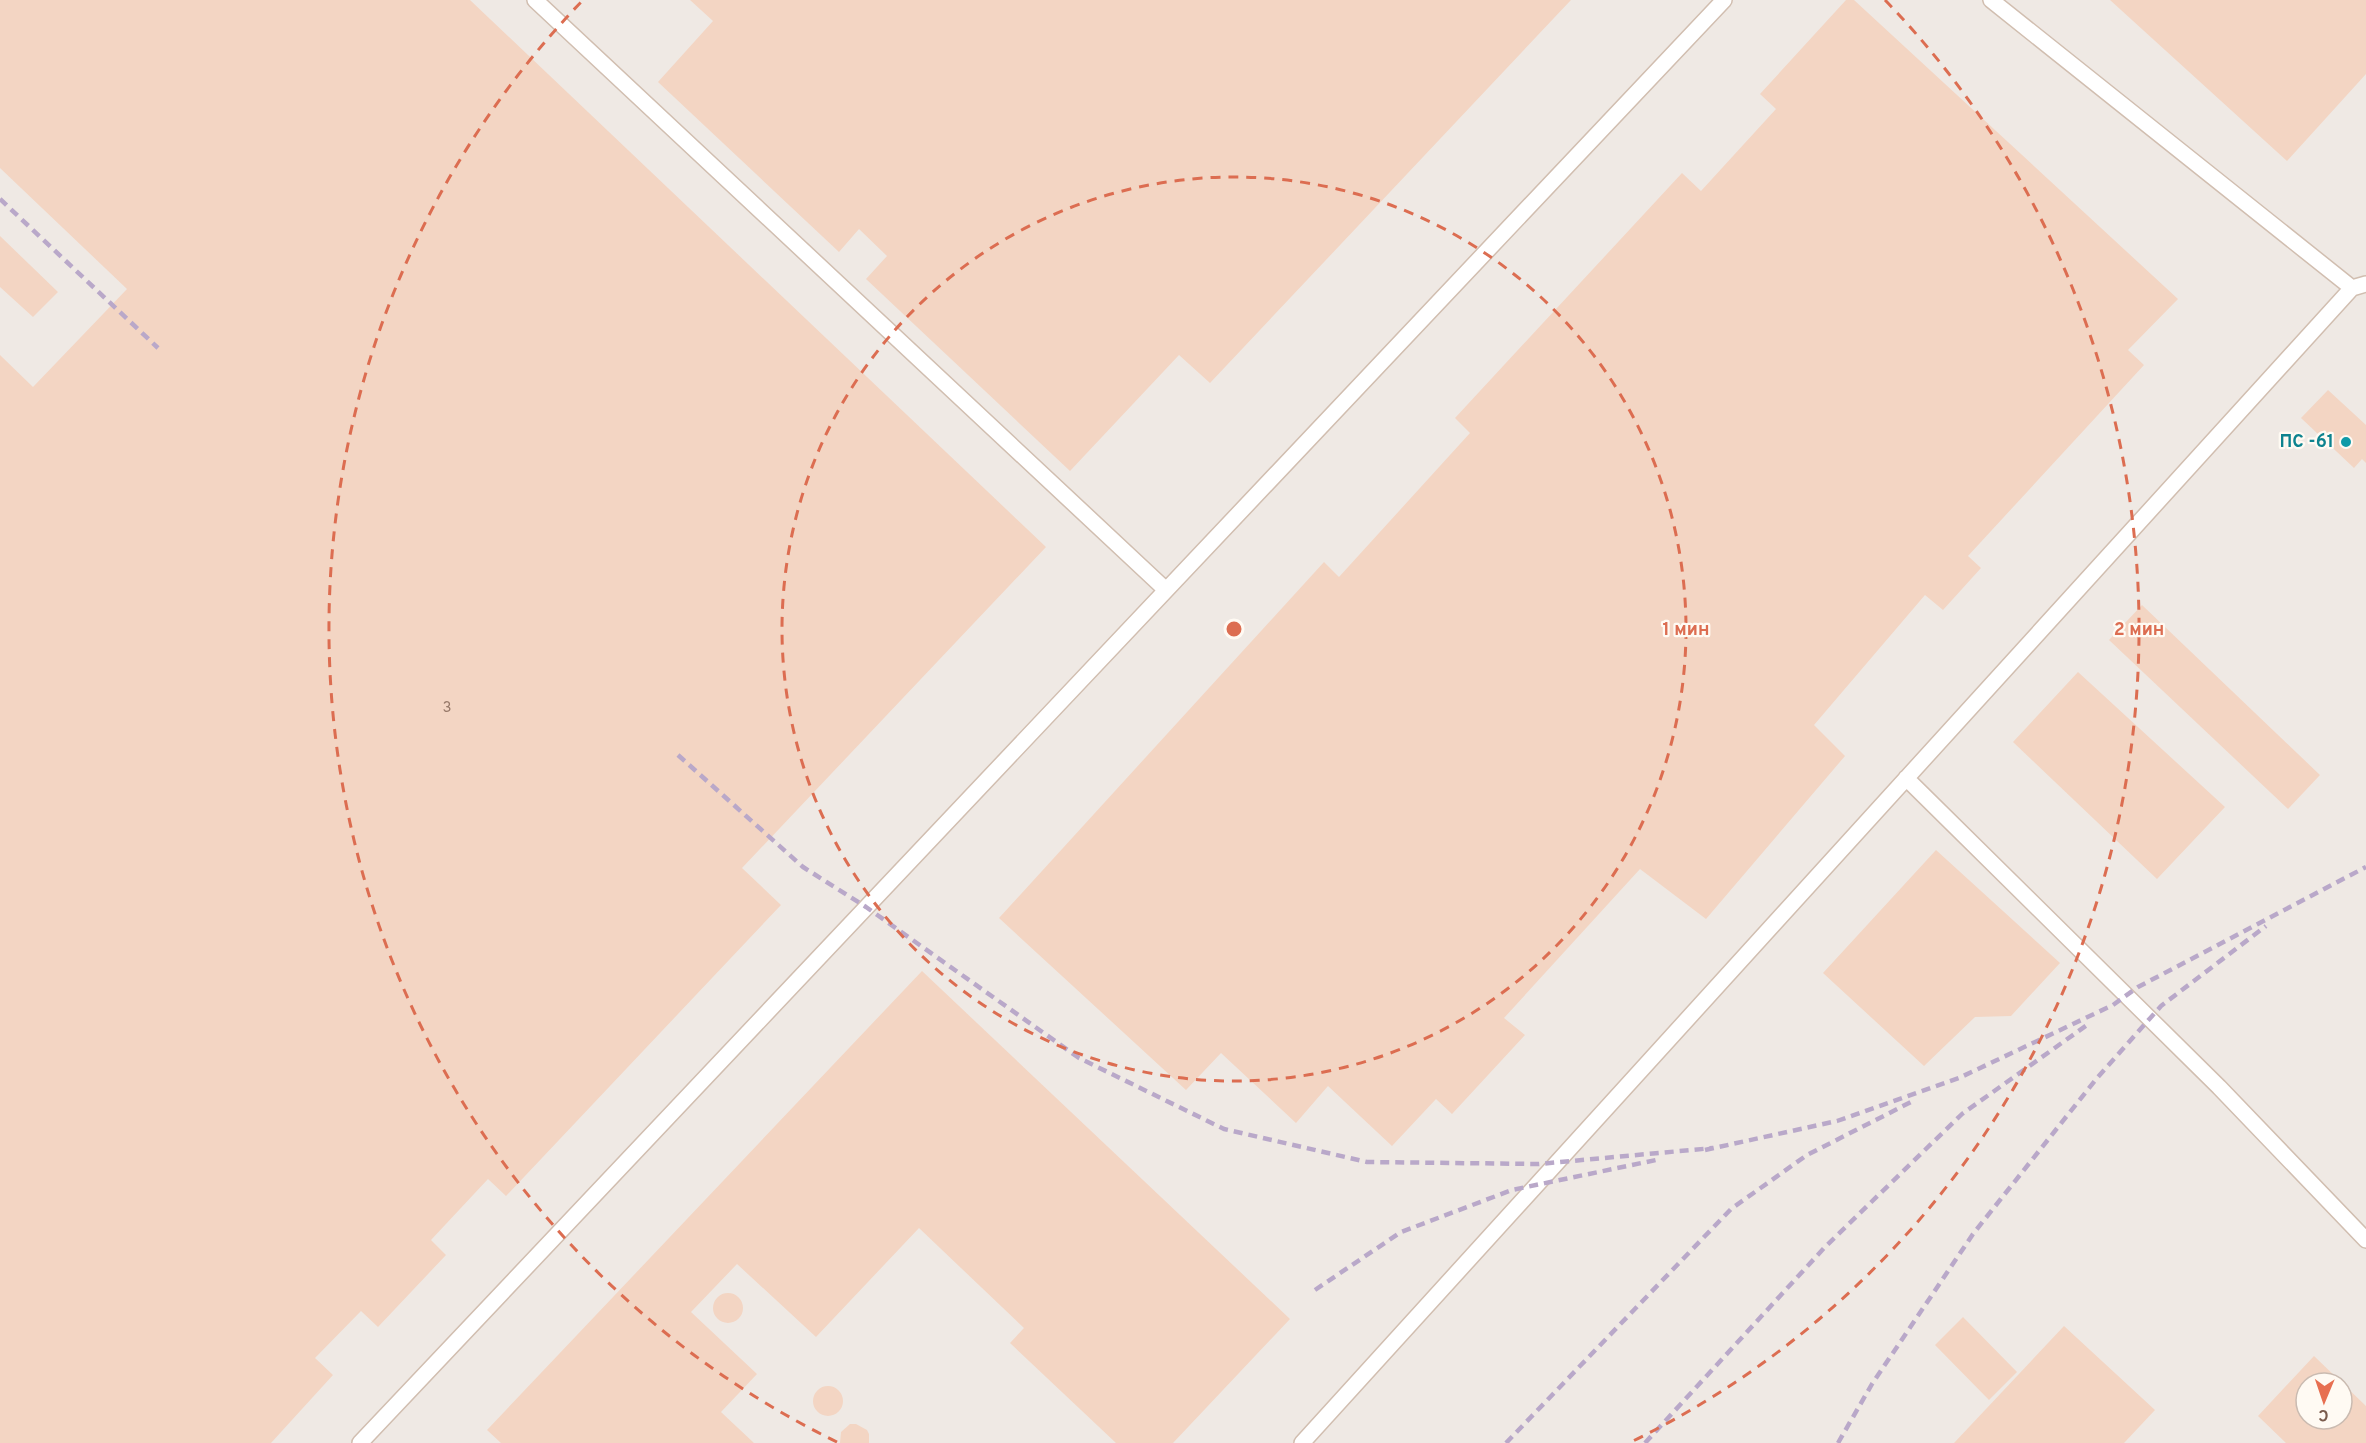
<svg xmlns="http://www.w3.org/2000/svg" width="2366" height="1443" viewBox="0 0 2366 1443" font-family="Overpass,sans-serif">
<style>
.industrial{fill:#efe9e4;fill-rule:evenodd}
.building{fill:#f3d5c3;fill-rule:evenodd}
.lines{fill:none;stroke-linecap:round;stroke-linejoin:round}
.service-casing{stroke:#d1beb0;stroke-width:18}
.service{stroke:#fff;stroke-width:15}
.rail{stroke:#b9a8c9;stroke-width:4.5;stroke-dasharray:9 6;stroke-linecap:butt}
.ring{fill:none;stroke:#dc6d51;stroke-width:3;stroke-dasharray:10 8}
.culture-dot{fill:#0f9aa8;stroke:#fffaf3;stroke-width:2}
.labels{text-anchor:middle;dominant-baseline:central;stroke-width:4.5;stroke-linejoin:round;paint-order:stroke}
.number-label{font-size:15px;fill:#987a6a}
.culture-label{font-size:18px;font-weight:bold;fill:#0d838f;stroke:#fffaf3;text-anchor:end}
.centre{fill:#dc6d51;stroke:#fffaf3;stroke-width:3}
.ring-label{font-size:18px;text-anchor:middle;font-weight:bold;fill:#dc6d51;stroke:#fffaf3;stroke-width:4.5;stroke-linejoin:round;paint-order:stroke}
</style>
<rect width="100%" height="100%" fill="#fdf6ec"/>
<path class="industrial" d="M 0,0 L 2366,0 L 2366,1443 L 0,1443 ZM 2306,1383 L 2342,1383 L 2342,1419 L 2306,1419 Z"/>
<path class="building" d="M 0,0 L 470,0 L 1046,547 L 742,868 L 781,905 L 506,1196 L 488,1179 L 431,1240 L 446,1255 L 378,1327 L 361,1311 L 315,1358 L 333,1375 L 271,1443 L 0,1443 L 0,355 L 33,387 L 127,289 L 0,168 Z
M 690,0 L 1571,0 L 1210,383 L 1179,355 L 1070,471 L 866,279 L 887,256 L 859,229 L 839,252 L 658,82 L 713,21 Z
M 1846,0 L 1854,0 L 2178,299 L 2128,350 L 2144,365 L 1968,556 L 1981,568 L 1943,610 L 1925,595 L 1814,725 L 1845,756 L 1706,919 L 1640,869 L 1504,1018 L 1525,1035 L 1452,1114 L 1436,1099 L 1392,1146 L 1328,1086 L 1296,1123 L 1221,1053 L 1186,1090 L 999,918 L 1324,562 L 1339,577 L 1470,433 L 1455,418 L 1682,173 L 1701,191 L 1776,109 L 1760,94 Z
M 2110,0 L 2366,0 L 2366,74 L 2287,161 Z
M 0,236 L 58,292 L 33,317 L 0,287 Z
M 2328,390 L 2366,425 L 2366,463 L 2362,459 L 2354,468 L 2301,418 Z
M 2142,605 L 2320,775 L 2288,809 L 2109,640 Z
M 2078,672 L 2225,807 L 2157,879 L 2013,742 Z
M 1936,850 L 2060,963 L 2011,1016 L 1975,1017 L 1924,1066 L 1823,973 Z
M 922,971 L 1290,1319 L 1173,1443 L 1116,1443 L 1010,1343 L 1024,1328 L 919,1228 L 816,1337 L 737,1264 L 691,1312 L 757,1374 L 721,1412 L 754,1443 L 501,1443 L 487,1430 Z
M713 1308a15 15 0 1 1 30 0a15 15 0 1 1-30 0Z
M 1963,1317 L 2017,1372 L 1989,1400 L 1935,1345 Z
M 2064,1326 L 2155,1410 L 2124,1443 L 1954,1443 Z
M 2314,1356 L 2366,1406 L 2366,1443 L 2286,1443 L 2258,1416 ZM 2306,1383 L 2342,1383 L 2342,1419 L 2306,1419 Z
M813 1401a15 15 0 1 1 30 0a15 15 0 1 1-30 0Z
M 850,1424 L 856,1424 L 867,1430 L 869,1434 L 869,1443 L 840,1443 L 841,1432 Z"/>
<g class="lines">
<defs>
<path id="service" d="M 535,0 L 1166,590
M 1991,0 L 2352,288 L 2366,284
M 1906,778 L 2219,1087 L 2366,1240
M 360,1443 L 1724,0
M 1302,1443 L 2352,288"/>
</defs>
<use href="#service" class="service-casing"/>
<use href="#service" class="service"/>
<path class="rail" d="M 0,199 L 158,348
M 678,755 L 803,867 L 866,907 L 1079,1058 L 1224,1129 L 1367,1162 L 1539,1164 L 1713,1148
M 1705,1150 L 1837,1121 L 1959,1078 L 2113,1005 L 2138,987 L 2366,867
M 1315,1290 L 1401,1232 L 1512,1190 L 1656,1160
M 1506,1443 L 1731,1209 L 1807,1155 L 1913,1101
M 1645,1443 L 1825,1247 L 1962,1114 L 2087,1025
M 1838,1443 L 1872,1384 L 1973,1234 L 2097,1078 L 2161,1006 L 2266,926"/>
</g>
<g class="ring">
<circle cx="1234" cy="629" r="452"/>
<path d="M837 1442A905 905 0 0 1 583 0M1885 0A905 905 0 0 1 1631 1442"/>
</g>
<circle class="culture-dot" cx="2346" cy="442" r="6"/>
<g class="labels">
<g class="number-label">
<text x="447" y="708">3</text>
</g>
<g class="culture-label">
<text x="2334" y="442">ПС -61</text>
</g>
</g>
<circle cx="1234" cy="629" r="9" class="centre"/>
<g class="ring-label">
<text x="1686" y="635">1 мин</text>
<text x="2139" y="635">2 мин</text>
</g>
<g transform="translate(2324 1401) rotate(182)"><circle r="28" fill="#fffaf3" stroke="#cabbb1" stroke-width="1.5"/>
<path d="M0-4.5L10 22L0 15L-10 22Z" fill="#e76f51"/>
<text y="-9" font-size="16" font-weight="bold" text-anchor="middle" fill="#7a5c4d">С</text>
</g>
</svg>
